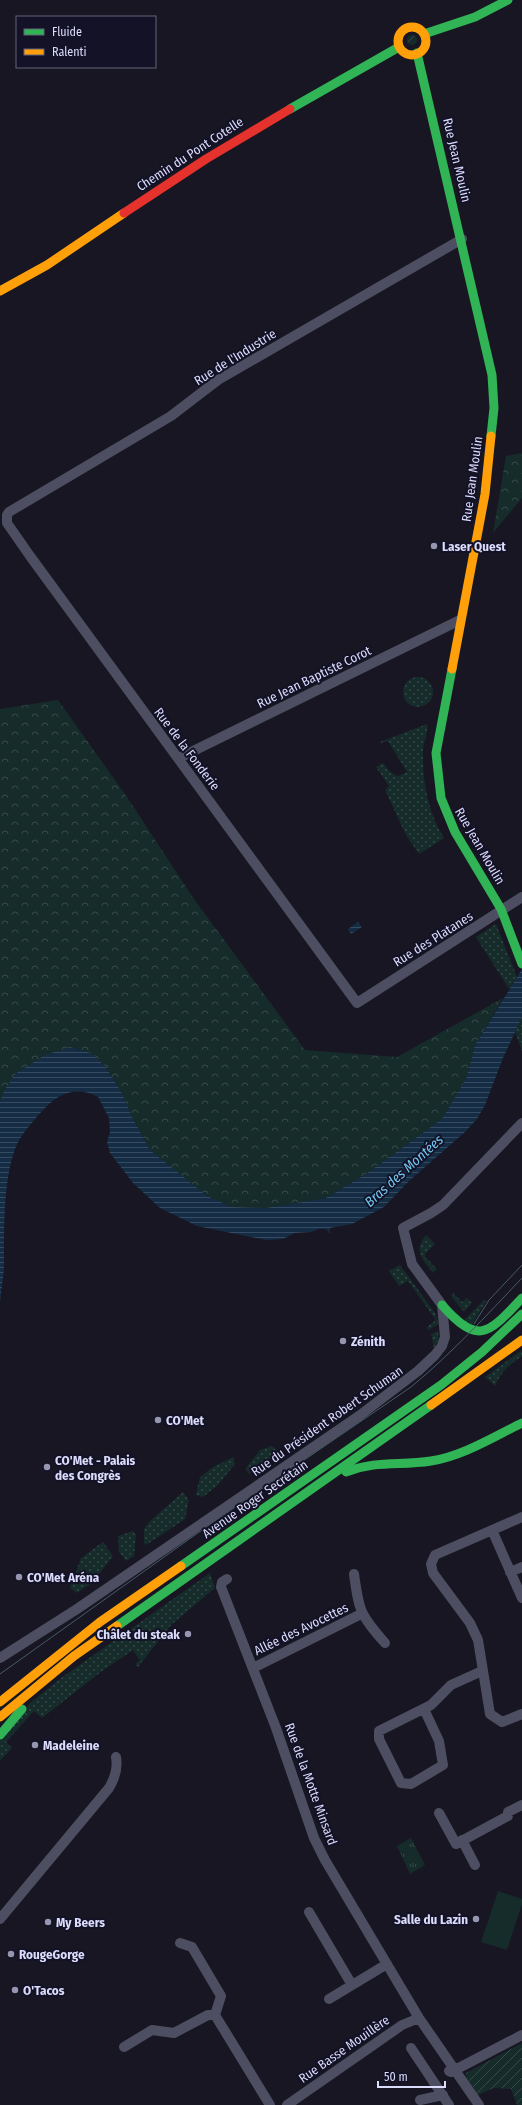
<svg xmlns="http://www.w3.org/2000/svg" width="522" height="2105" viewBox="0 0 522 2105" font-family="'Fira Sans Condensed',sans-serif">
<style>
.grass{fill:url(#grass-dots)}
.forest{fill:url(#forest-crowns)}
.park{fill:url(#park-tufts)}
.garden{fill:url(#garden-furrows)}
.pitch{fill:#162c2a}
.water{fill:url(#water-rules)}
.lines{fill:none;stroke-linecap:round;stroke-linejoin:round}
.street{stroke:#4d4e61;stroke-width:10}
.fast{stroke:#30b455;stroke-width:9}
.slow{stroke:#ff9f0a;stroke-width:9}
.jam{stroke:#e5322d;stroke-width:9}
.tram{stroke:#465c67;stroke-width:1}
.poi-dot{fill:#9696b0;stroke:#131226;stroke-width:1.5}
.labels{text-anchor:middle;dominant-baseline:central;stroke-width:4;stroke-linejoin:round;paint-order:stroke}
.street-label{font-size:13px;fill:#dbdbfc;stroke:#131226}
.poi-label{font-size:13px;font-weight:bold;fill:#dbdbfc;stroke:#131226;text-anchor:start}
.water-label{font-size:14px;font-style:italic;fill:#72c8f2;stroke:#131226}
</style>
<defs>
<pattern id="grass-dots" width="8" height="8" patternUnits="userSpaceOnUse"><rect width="8" height="8" fill="#162c2a"/><path d="M2 2h.1M6 6h.1" fill="none" stroke="#374a4a" stroke-width="1.8" stroke-linecap="round"/></pattern>
<pattern id="forest-crowns" width="20" height="18" patternUnits="userSpaceOnUse"><rect width="20" height="18" fill="#162c2a"/><path d="M2 6a3 3 0 1 1 6 0M12 15a3 3 0 1 1 6 0" fill="none" stroke="#374a4a"/></pattern>
<pattern id="park-tufts" width="24" height="20" patternUnits="userSpaceOnUse"><rect width="24" height="20" fill="#162c2a"/><path d="M3 7l-1-3M5 7V3M7 7l1-3M15 17l-1-3M17 17v-4M19 17l1-3" fill="none" stroke="#374a4a"/></pattern>
<pattern id="garden-furrows" width="10" height="10" patternUnits="userSpaceOnUse"><rect width="10" height="10" fill="#162c2a"/><path d="M-1 1l2-2M0 10L10 0M9 11l2-2" fill="none" stroke="#374a4a"/></pattern>
<pattern id="water-rules" width="6" height="5" patternUnits="userSpaceOnUse"><rect width="6" height="5" fill="#142d45"/><path d="M0 2.5h6" fill="none" stroke="#364b61"/></pattern>
</defs>
<rect width="100%" height="100%" fill="#171622"/>
<path class="grass" d="M403 692a15 15 0 1 1 30 0a15 15 0 1 1-30 0Z
M 427,724 C 429,730 423,743 423,751 C 422,780 428,813 444,838 L 419,854 L 406,835 L 385,790 L 389,786 L 376,767 L 383,763 L 390,772 L 398,776 L 407,772 L 388,741 L 380,743 L 380,742 Z
M 496,924 L 517,977 L 509,989 L 476,937 Z
M 522,1017 L 522,1051 L 515,1032 Z
M 426,1235 L 435,1244 L 425,1254 L 425,1257 L 437,1269 L 433,1273 C 422,1258 413,1252 426,1235 Z
M 400,1265 L 435,1313 L 439,1324 L 428,1330 L 427,1327 L 436,1320 L 408,1281 L 399,1286 L 389,1271 Z
M 453,1293 L 462,1302 L 467,1298 L 472,1303 L 464,1312 L 451,1296 Z
M 485,1299 L 486,1301 L 471,1326 L 463,1321 Z
M 438,1331 L 439,1340 L 434,1348 L 431,1334 Z
M 522,1350 L 522,1356 C 510,1364 501,1372 495,1386 L 485,1377 Z
M 272,1446 L 277,1450 L 263,1467 L 248,1474 L 246,1468 L 260,1450 Z
M 233,1457 L 235,1464 L 218,1485 L 203,1497 L 196,1495 L 200,1477 L 213,1467 Z
M 183,1492 L 189,1500 L 185,1519 L 146,1545 L 144,1543 L 144,1529 L 149,1522 Z
M 133,1531 L 136,1535 L 134,1556 L 126,1561 L 119,1552 L 118,1536 Z
M 103,1542 L 113,1556 L 93,1582 L 77,1593 L 70,1588 L 81,1558 Z
M 210,1573 L 215,1588 L 171,1625 L 138,1667 L 135,1664 L 140,1660 L 133,1650 L 102,1671 L 42,1718 L 34,1711 L 6,1742 L 12,1748 L 0,1761 L 0,1737 L 30,1703 L 61,1678 Z"/>
<path class="forest" d="M 522,453 L 522,498 L 493,533 L 506,456 Z
M 58,700 L 127,797 L 194,899 L 305,1050 L 397,1057 L 503,998 L 475,1045 L 466,1079 L 442,1120 L 366,1174 L 326,1198 L 266,1208 L 232,1207 L 207,1196 L 176,1172 L 150,1150 L 133,1119 L 123,1095 L 107,1068 L 91,1053 L 70,1047 L 0,1102 L 0,709 Z"/>
<path class="park" d="M 411,1838 L 425,1865 L 410,1874 L 397,1846 Z"/>
<path class="garden" d="M407 40a5 5 0 1 1 10 0a5 5 0 1 1-10 0Z
M 522,2043 L 522,2105 L 517,2105 L 511,2089 L 494,2088 L 478,2095 L 466,2077 L 466,2073 Z"/>
<path class="pitch" d="M 498,1891 L 522,1899 L 522,1904 L 507,1950 L 481,1942 Z"/>
<path class="water" d="M 358,922 L 362,927 L 351,934 L 348,929 Z
M 522,969 L 522,1017 L 503,1058 L 485,1105 L 477,1119 L 465,1132 L 409,1181 L 384,1207 L 352,1224 L 330,1228 L 330,1233 L 326,1229 L 319,1229 L 311,1232 L 295,1233 L 283,1239 L 266,1240 L 197,1226 L 160,1208 L 133,1183 L 110,1153 L 107,1142 L 110,1132 L 109,1118 L 98,1097 C 79,1087 62,1091 46,1107 C 38,1115 27,1128 21,1137 C 3,1164 4,1230 4,1263 C 4,1276 1,1289 0,1303 L 0,1102 L 4,1091 L 15,1074 L 45,1055 L 70,1047 L 91,1053 L 106,1067 L 123,1095 L 133,1119 L 150,1150 L 207,1196 L 232,1207 L 266,1208 L 326,1198 L 366,1174 L 442,1119 L 466,1079 L 475,1045 Z"/>
<g class="lines">
<path class="street" d="M 7,515 L 7,523 L 30,556 L 357,1003 L 522,897
M 7,515 L 9,512 L 171,416 L 218,380 L 462,239
M 179,758 L 460,620
M 522,1517 L 435,1555 L 431,1564 L 433,1573 L 470,1623 L 478,1640 L 490,1714 L 502,1722 L 522,1714
M 492,1530 L 522,1598
M 510,1572 L 522,1567
M 354,1574 C 359,1611 360,1615 385,1643
M 227,1579 L 222,1582 L 221,1587 L 276,1728 L 314,1838 L 325,1860 L 419,2018 L 479,2105
M 0,1658 L 77,1609 L 359,1416 L 418,1371 L 435,1355 L 442,1346 L 445,1337 L 442,1305 L 412,1264 L 403,1228 L 431,1213 L 443,1205 L 522,1123
M 253,1668 L 361,1614
M 424,1709 L 439,1741 L 443,1765 L 411,1784 L 401,1783 L 379,1739 L 379,1731 L 431,1705 L 451,1685 L 482,1671
M 439,1813 L 456,1844 L 508,1816 L 508,1812 L 522,1805
M 462,1840 L 475,1865
M 309,1912 L 352,1985
M 0,1919 L 109,1788 C 115,1778 118,1768 116,1757
M 180,1943 L 192,1947 L 221,1996 L 215,2015
M 329,1999 L 387,1964
M 124,2047 L 152,2030 L 174,2033 L 208,2015 L 215,2015 L 270,2105
M 411,2048 L 449,2105
M 449,2071 L 451,2072 L 522,2035
M 420,2100 L 443,2095
M 287,2105 L 402,2025 L 419,2018"/>
<path class="fast" d="M 424,34 L 475,17 L 508,0
M 417,53 L 492,375 L 494,408 L 491,436
M 290,109 L 399,47
M 452,669 L 436,753 L 441,798 L 455,832 L 501,909 L 522,964
M 442,1305 C 479,1347 489,1333 522,1298
M 346,1472 C 377,1460 400,1466 431,1461 C 463,1456 493,1437 522,1423
M 181,1566 L 441,1385 L 482,1352 L 522,1314
M 117,1626 L 431,1405
M 0,1735 L 22,1709"/>
<path class="slow" d="M398 41a14 14 0 1 1 28 0a14 14 0 1 1-28 0Z
M 0,291 L 47,265 L 124,213
M 452,669 L 485,494 L 491,436
M 431,1405 L 522,1340
M 0,1702 L 100,1622 L 181,1566
M 0,1717 L 74,1656 L 117,1626"/>
<path class="jam" d="M 124,213 L 206,159 L 290,109"/>
<path class="tram" d="M 474,1324 L 489,1300 L 522,1265
M 0,1674 L 209,1525 L 411,1387 C 451,1354 486,1316 522,1278"/>
</g>
<g class="poi-dot">
<circle cx="434" cy="546" r="4"/>
<circle cx="343" cy="1341" r="4"/>
<circle cx="158" cy="1420" r="4"/>
<circle cx="47" cy="1467" r="4"/>
<circle cx="19" cy="1577" r="4"/>
<circle cx="188" cy="1634" r="4"/>
<circle cx="35" cy="1745" r="4"/>
<circle cx="476" cy="1919" r="4"/>
<circle cx="48" cy="1922" r="4"/>
<circle cx="11" cy="1954" r="4"/>
<circle cx="15" cy="1990" r="4"/>
</g>
<g class="labels">
<g class="street-label">
<text transform="translate(190 154) rotate(-33)">Chemin du Pont Cotelle</text>
<text transform="translate(457 160) rotate(77)">Rue Jean Moulin</text>
<text transform="translate(235 357) rotate(-32)">Rue de l'Industrie</text>
<text transform="translate(472 479) rotate(-82)">Rue Jean Moulin</text>
<text transform="translate(314 677) rotate(-26)">Rue Jean Baptiste Corot</text>
<text transform="translate(187 749) rotate(53)">Rue de la Fonderie</text>
<text transform="translate(480 846) rotate(60)">Rue Jean Moulin</text>
<text transform="translate(433 939) rotate(-32)">Rue des Platanes</text>
<text transform="translate(327 1421) rotate(-35)">Rue du Président Robert Schuman</text>
<text transform="translate(255 1499) rotate(-35)">Avenue Roger Secrétain</text>
<text transform="translate(301 1629) rotate(-26)">Allée des Avocettes</text>
<text transform="translate(311 1784) rotate(70)">Rue de la Motte Minsard</text>
<text transform="translate(344 2049) rotate(-35)">Rue Basse Mouillère</text>
</g>
<g class="poi-label">
<text x="442" y="546">Laser Quest</text>
<text x="351" y="1341">Zénith</text>
<text x="166" y="1420">CO'Met</text>
<text x="55" y="1460">CO'Met - Palais<tspan x="55" dy="15">des Congrès</tspan></text>
<text x="27" y="1577">CO'Met Aréna</text>
<text x="180" y="1634" text-anchor="end">Châlet du steak</text>
<text x="43" y="1745">Madeleine</text>
<text x="468" y="1919" text-anchor="end">Salle du Lazin</text>
<text x="56" y="1922">My Beers</text>
<text x="19" y="1954">RougeGorge</text>
<text x="23" y="1990">O'Tacos</text>
</g>
<g class="water-label">
<text transform="translate(404 1171) rotate(-42)">Bras des Montées</text>
</g>
</g>
<rect x="16" y="16" width="140" height="52" fill="#131226" stroke="#63627c"/>
<rect x="24" y="29" width="20" height="6" fill="#30b455" stroke="#63627c"/>
<text x="52" y="36" font-size="12" fill="#dbdbfc">Fluide</text>
<rect x="24" y="49" width="20" height="6" fill="#ff9f0a" stroke="#63627c"/>
<text x="52" y="56" font-size="12" fill="#dbdbfc">Ralenti</text>
<path d="M378 2081v6h67v-6" fill="none" stroke="#dbdbfc" stroke-width="2"/>
<text x="384" y="2081" font-size="12" fill="#dbdbfc" stroke="#131226" stroke-width="3" paint-order="stroke">50 m</text>
</svg>
